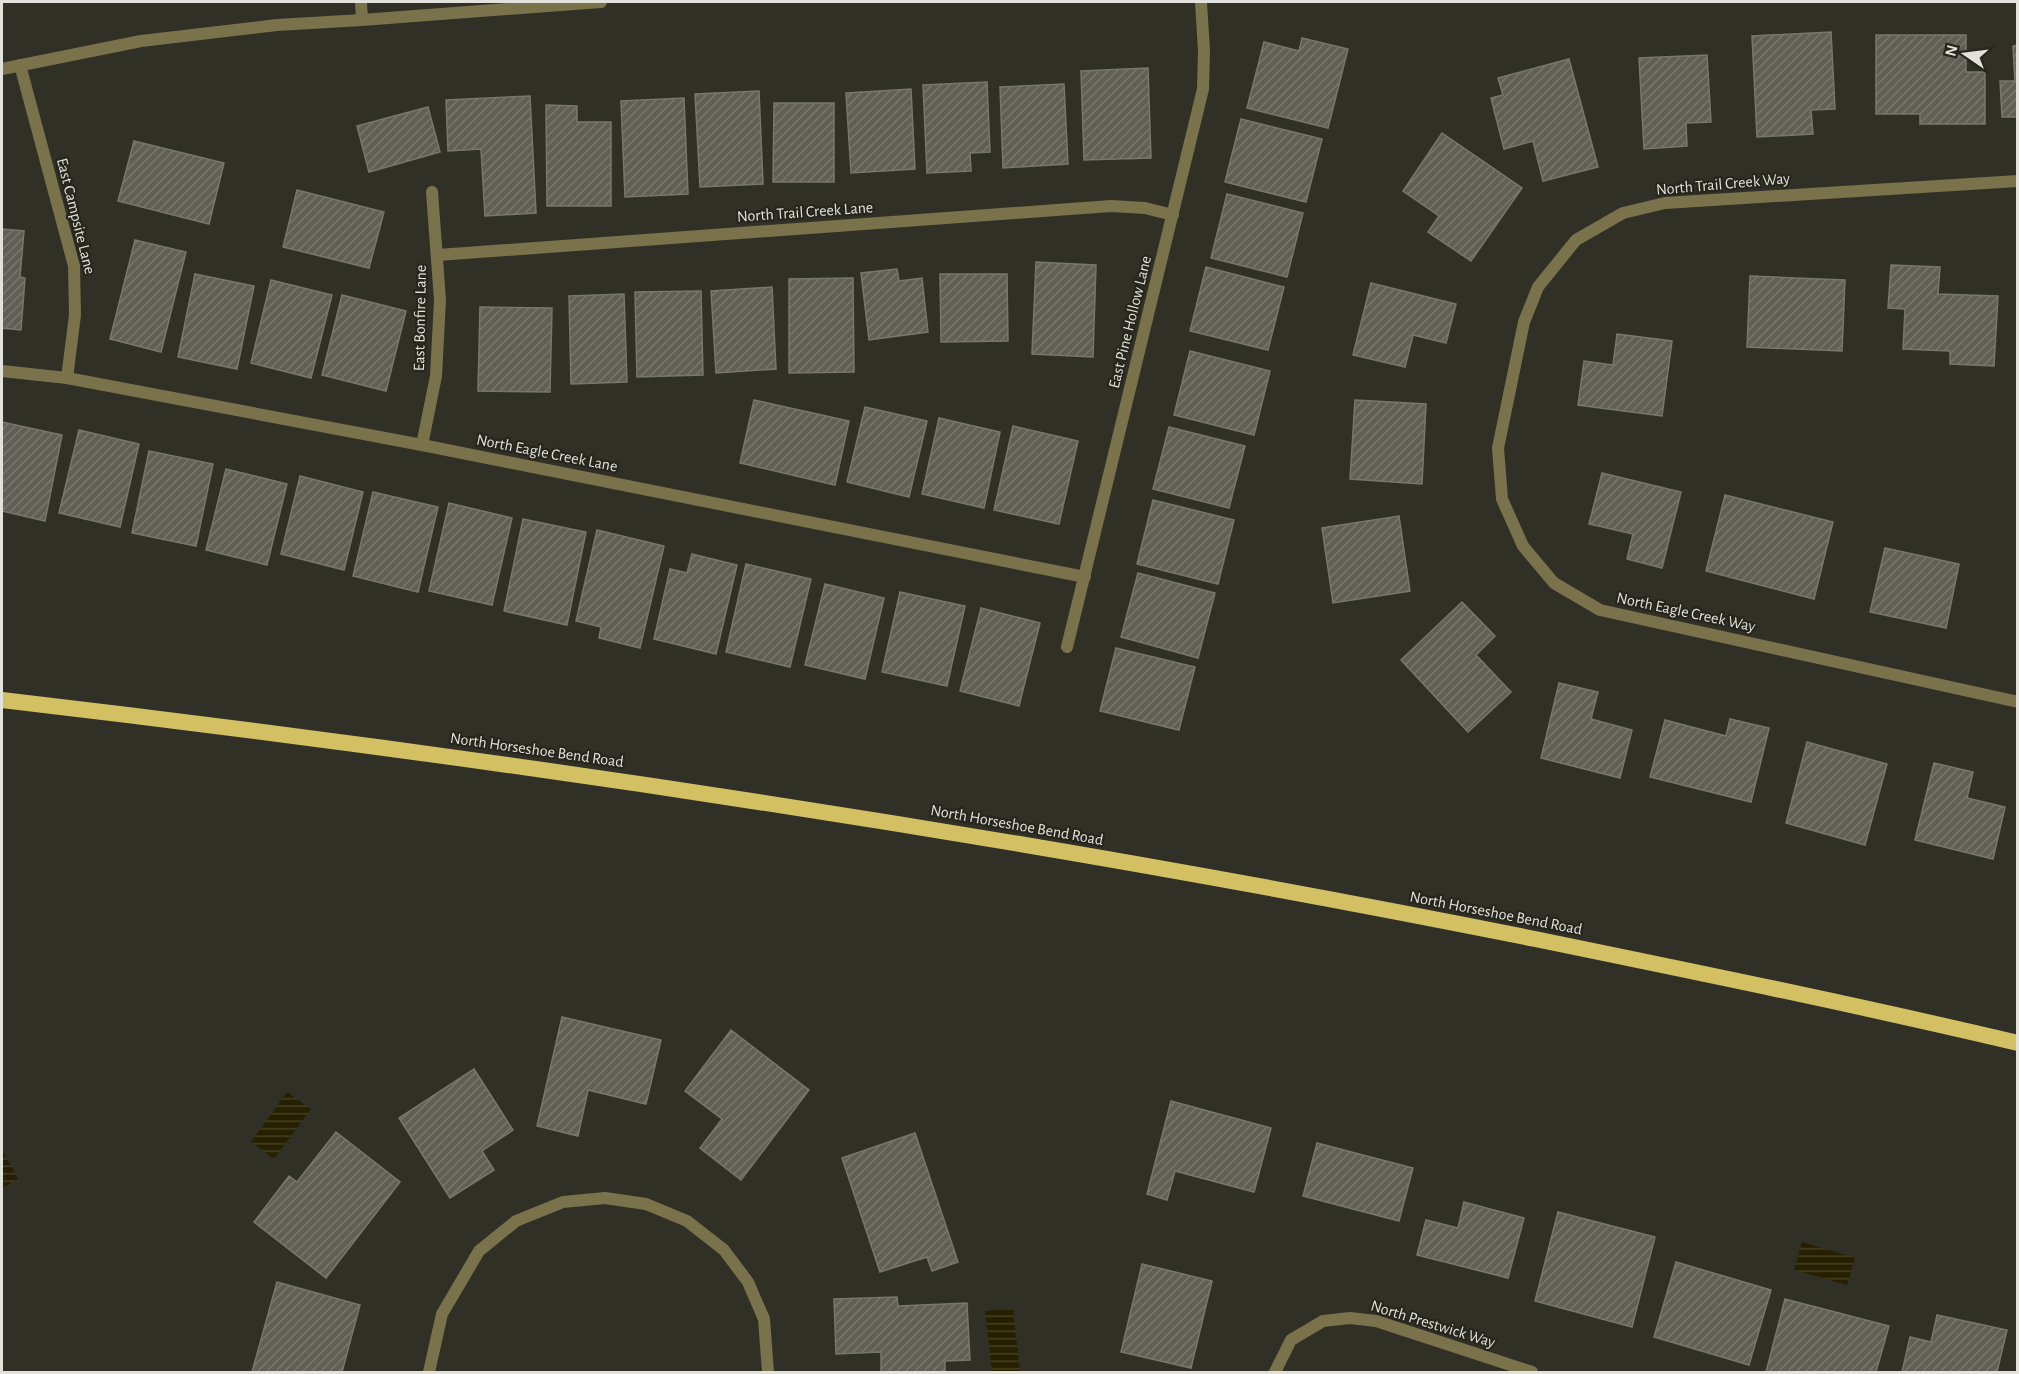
<svg xmlns="http://www.w3.org/2000/svg" width="2019" height="1374" viewBox="0 0 2019 1374" font-family="'Alegreya Sans',sans-serif">
<style>
.water{fill:url(#water-rules)}
.building{fill:url(#building-hatch);stroke:#79776d;stroke-width:1.5}
.lines{fill:none;stroke-linecap:round;stroke-linejoin:round}
.minor{stroke:#79724b;stroke-width:12}
.tertiary{stroke:#79724b;stroke-width:12}
.trunk{stroke:#d2c062;stroke-width:16}
.labels{text-anchor:middle;dominant-baseline:central;stroke-width:4.5;stroke-linejoin:round;paint-order:stroke}
.street-label{font-size:16px;fill:#e2e1db;stroke:#27261d}
</style>
<defs>
<pattern id="water-rules" width="6" height="5" patternUnits="userSpaceOnUse" patternTransform="scale(1.5)"><rect width="6" height="5" fill="#262000"/><path d="M0 2.5h6" fill="none" stroke="#454025"/></pattern>
<pattern id="building-hatch" width="6" height="6" patternUnits="userSpaceOnUse" patternTransform="scale(1.5)"><rect width="6" height="6" fill="#615f55"/><path d="M-1 1l2-2M0 6l6-6M5 7l2-2" fill="none" stroke="#77766d"/></pattern>
</defs>
<rect width="100%" height="100%" fill="#313027"/>
<path class="water" d="M 287,1092 L 311,1109 L 274,1159 L 251,1142 Z
M 2,1150 L 18,1179 L 2,1188 Z
M 1802,1242 L 1855,1258 L 1847,1285 L 1794,1270 Z
M 1013,1309 L 1020,1372 L 992,1372 L 985,1311 Z"/>
<path class="building" d="M 1831,32 L 1835,109 L 1811,110 L 1813,134 L 1757,137 L 1752,36 Z
M 1876,35 L 1966,35 L 1966,72 L 1985,72 L 1985,124 L 1920,124 L 1920,114 L 1876,114 Z
M 1302,38 L 1348,49 L 1328,128 L 1247,108 L 1264,42 L 1299,51 Z
M 2018,45 L 2018,117 L 2002,117 L 2000,81 L 2015,81 L 2013,46 Z
M 1707,55 L 1711,122 L 1686,123 L 1687,146 L 1644,149 L 1639,58 Z
M 1569,59 L 1598,167 L 1543,181 L 1533,141 L 1504,149 L 1491,98 L 1503,95 L 1498,78 Z
M 1148,68 L 1151,158 L 1084,160 L 1081,71 Z
M 987,82 L 990,152 L 970,153 L 971,171 L 927,173 L 923,85 Z
M 1064,84 L 1068,164 L 1003,168 L 1000,87 Z
M 911,89 L 915,169 L 851,173 L 846,93 Z
M 759,91 L 763,184 L 700,187 L 695,94 Z
M 530,96 L 536,213 L 485,216 L 481,149 L 448,151 L 446,100 Z
M 684,98 L 688,194 L 625,197 L 621,101 Z
M 774,103 L 834,103 L 834,182 L 773,182 Z
M 546,105 L 577,106 L 577,122 L 611,122 L 611,206 L 547,206 Z
M 428,107 L 440,152 L 369,172 L 357,126 Z
M 1241,119 L 1322,139 L 1306,202 L 1225,182 Z
M 1442,133 L 1522,188 L 1471,261 L 1428,232 L 1439,216 L 1403,191 Z
M 134,141 L 224,163 L 209,224 L 118,201 Z
M 297,190 L 384,212 L 369,268 L 283,247 Z
M 1227,194 L 1303,213 L 1287,277 L 1211,258 Z
M 2,229 L 24,231 L 20,277 L 25,278 L 21,330 L 2,328 Z
M 135,240 L 186,252 L 161,352 L 110,339 Z
M 1036,262 L 1096,265 L 1093,357 L 1032,354 Z
M 1891,265 L 1940,267 L 1938,294 L 1998,296 L 1994,366 L 1950,364 L 1950,351 L 1903,349 L 1905,309 L 1888,308 Z
M 1206,267 L 1284,287 L 1268,350 L 1190,331 Z
M 897,269 L 899,281 L 922,278 L 928,332 L 869,340 L 861,273 Z
M 195,274 L 254,286 L 237,369 L 178,357 Z
M 940,274 L 1007,274 L 1008,341 L 941,342 Z
M 1750,276 L 1845,280 L 1842,351 L 1747,347 Z
M 853,278 L 854,372 L 789,373 L 789,279 Z
M 271,280 L 332,295 L 311,378 L 251,363 Z
M 1371,283 L 1456,304 L 1446,343 L 1413,335 L 1405,367 L 1353,355 Z
M 772,287 L 776,369 L 716,373 L 711,291 Z
M 701,291 L 703,375 L 637,377 L 635,292 Z
M 624,294 L 627,382 L 571,384 L 569,296 Z
M 342,295 L 406,311 L 386,391 L 322,375 Z
M 480,307 L 552,308 L 550,392 L 478,391 Z
M 1617,334 L 1672,341 L 1662,416 L 1578,405 L 1584,361 L 1613,365 Z
M 1190,351 L 1270,371 L 1254,435 L 1174,415 Z
M 754,400 L 849,421 L 835,485 L 740,463 Z
M 1355,400 L 1426,404 L 1422,484 L 1350,479 Z
M 865,407 L 927,421 L 909,497 L 847,482 Z
M 939,418 L 1000,432 L 984,508 L 922,494 Z
M 2,422 L 62,435 L 45,521 L 2,511 Z
M 1013,426 L 1078,441 L 1059,524 L 994,510 Z
M 1169,427 L 1245,446 L 1229,508 L 1153,489 Z
M 79,430 L 139,444 L 120,527 L 59,513 Z
M 149,451 L 213,464 L 196,546 L 132,533 Z
M 226,469 L 287,484 L 267,565 L 206,550 Z
M 1602,473 L 1681,492 L 1662,568 L 1627,559 L 1633,534 L 1589,524 Z
M 300,476 L 363,492 L 344,570 L 281,554 Z
M 373,492 L 438,507 L 418,592 L 353,576 Z
M 1725,495 L 1833,522 L 1814,599 L 1706,571 Z
M 1153,500 L 1234,520 L 1218,584 L 1137,564 Z
M 449,503 L 512,518 L 492,605 L 429,591 Z
M 1399,516 L 1410,591 L 1333,603 L 1322,528 Z
M 523,519 L 586,532 L 567,625 L 504,611 Z
M 597,530 L 664,546 L 640,648 L 599,638 L 601,627 L 576,621 Z
M 1885,548 L 1959,564 L 1946,628 L 1870,612 Z
M 692,554 L 737,565 L 716,654 L 654,639 L 670,569 L 687,573 Z
M 746,564 L 811,579 L 790,667 L 726,652 Z
M 1138,573 L 1215,593 L 1198,658 L 1121,637 Z
M 825,584 L 884,598 L 865,679 L 805,665 Z
M 900,592 L 965,606 L 947,686 L 882,672 Z
M 1462,602 L 1495,636 L 1476,655 L 1511,692 L 1468,732 L 1401,660 Z
M 981,608 L 1040,623 L 1019,706 L 960,691 Z
M 1116,648 L 1195,667 L 1179,730 L 1100,711 Z
M 1559,683 L 1598,692 L 1591,719 L 1632,730 L 1620,778 L 1541,758 Z
M 1730,719 L 1769,728 L 1751,802 L 1650,777 L 1665,720 L 1726,736 Z
M 1807,742 L 1887,764 L 1865,845 L 1786,823 Z
M 1934,763 L 1973,772 L 1967,798 L 2005,807 L 1993,859 L 1915,840 Z
M 562,1017 L 661,1040 L 646,1104 L 588,1090 L 578,1136 L 537,1126 Z
M 731,1030 L 809,1090 L 741,1180 L 700,1148 L 722,1119 L 685,1091 Z
M 474,1069 L 513,1130 L 482,1151 L 494,1170 L 450,1198 L 399,1118 Z
M 1171,1101 L 1271,1128 L 1254,1192 L 1175,1171 L 1167,1200 L 1147,1194 Z
M 336,1132 L 400,1182 L 326,1278 L 254,1222 L 289,1176 L 297,1182 Z
M 915,1133 L 958,1262 L 932,1271 L 927,1257 L 880,1272 L 842,1158 Z
M 1317,1143 L 1413,1168 L 1399,1221 L 1303,1196 Z
M 1464,1202 L 1524,1218 L 1508,1278 L 1417,1255 L 1426,1220 L 1458,1228 Z
M 1558,1212 L 1655,1237 L 1632,1327 L 1535,1301 Z
M 1676,1262 L 1771,1290 L 1749,1365 L 1654,1337 Z
M 1142,1264 L 1212,1281 L 1191,1368 L 1121,1352 Z
M 277,1282 L 360,1305 L 342,1372 L 252,1372 Z
M 897,1297 L 898,1306 L 967,1303 L 970,1360 L 945,1361 L 945,1372 L 881,1372 L 881,1352 L 836,1354 L 834,1299 Z
M 1785,1299 L 1889,1326 L 1876,1372 L 1766,1372 Z
M 1937,1315 L 2007,1330 L 1997,1372 L 1902,1372 L 1910,1337 L 1931,1342 Z"/>
<g class="lines">
<path class="minor" d="M 361,2 L 362,20
M 20,65 L 74,266 L 75,315 L 67,378
M 2018,181 L 1665,203 L 1623,213 L 1576,240 L 1538,287 L 1524,322 L 1498,448 L 1502,499 L 1523,546 L 1554,583 L 1600,610 L 2018,702
M 438,255 L 1111,206 L 1145,208 L 1173,215
M 2,371 L 67,378 L 422,445 L 1085,577
M 422,445 L 436,376 L 440,300 L 432,192
M 1067,647 L 1203,89 L 1204,51 L 1201,2
M 429,1372 L 442,1314 L 479,1251 L 516,1221 L 563,1202 L 605,1198 L 646,1204 L 687,1221 L 724,1250 L 748,1282 L 764,1319 L 768,1372
M 1275,1372 L 1291,1340 L 1323,1321 L 1350,1318 L 1376,1321 L 1532,1372"/>
<path class="tertiary" d="M 2,69 L 141,41 L 277,25 L 362,20 L 601,2"/>
<path class="trunk" d="M 2,700 C 516,760 1027,837 1535,939 C 1696,972 1857,1005 2018,1043"/>
</g>
<g class="labels">
<g class="street-label">
<text transform="translate(1723 184) rotate(-5)">North Trail Creek Way</text>
<text transform="translate(805 212) rotate(-4)">North Trail Creek Lane</text>
<text transform="translate(76 216) rotate(76)">East Campsite Lane</text>
<text transform="translate(420 318) rotate(-89)">East Bonfire Lane</text>
<text transform="translate(1130 322) rotate(-76)">East Pine Hollow Lane</text>
<text transform="translate(547 453) rotate(11)">North Eagle Creek Lane</text>
<text transform="translate(1686 612) rotate(12)">North Eagle Creek Way</text>
<text transform="translate(537 750) rotate(8)">North Horseshoe Bend Road</text>
<text transform="translate(1017 825) rotate(10)">North Horseshoe Bend Road</text>
<text transform="translate(1496 913) rotate(11)">North Horseshoe Bend Road</text>
<text transform="translate(1433 1324) rotate(17)">North Prestwick Way</text>
</g>
</g>
<rect width="2019" height="1374" fill="none" stroke="#e2e1db" stroke-width="6"/>
<g transform="translate(1965 54) rotate(284)" stroke="#27261d" stroke-width="4.5" paint-order="stroke">
<path d="M0-4.5L10 22L0 15L-10 22Z" fill="#e2e1db"/>
<text y="-9" font-size="16" font-weight="bold" text-anchor="middle" fill="#e2e1db">N</text>
</g>
</svg>
